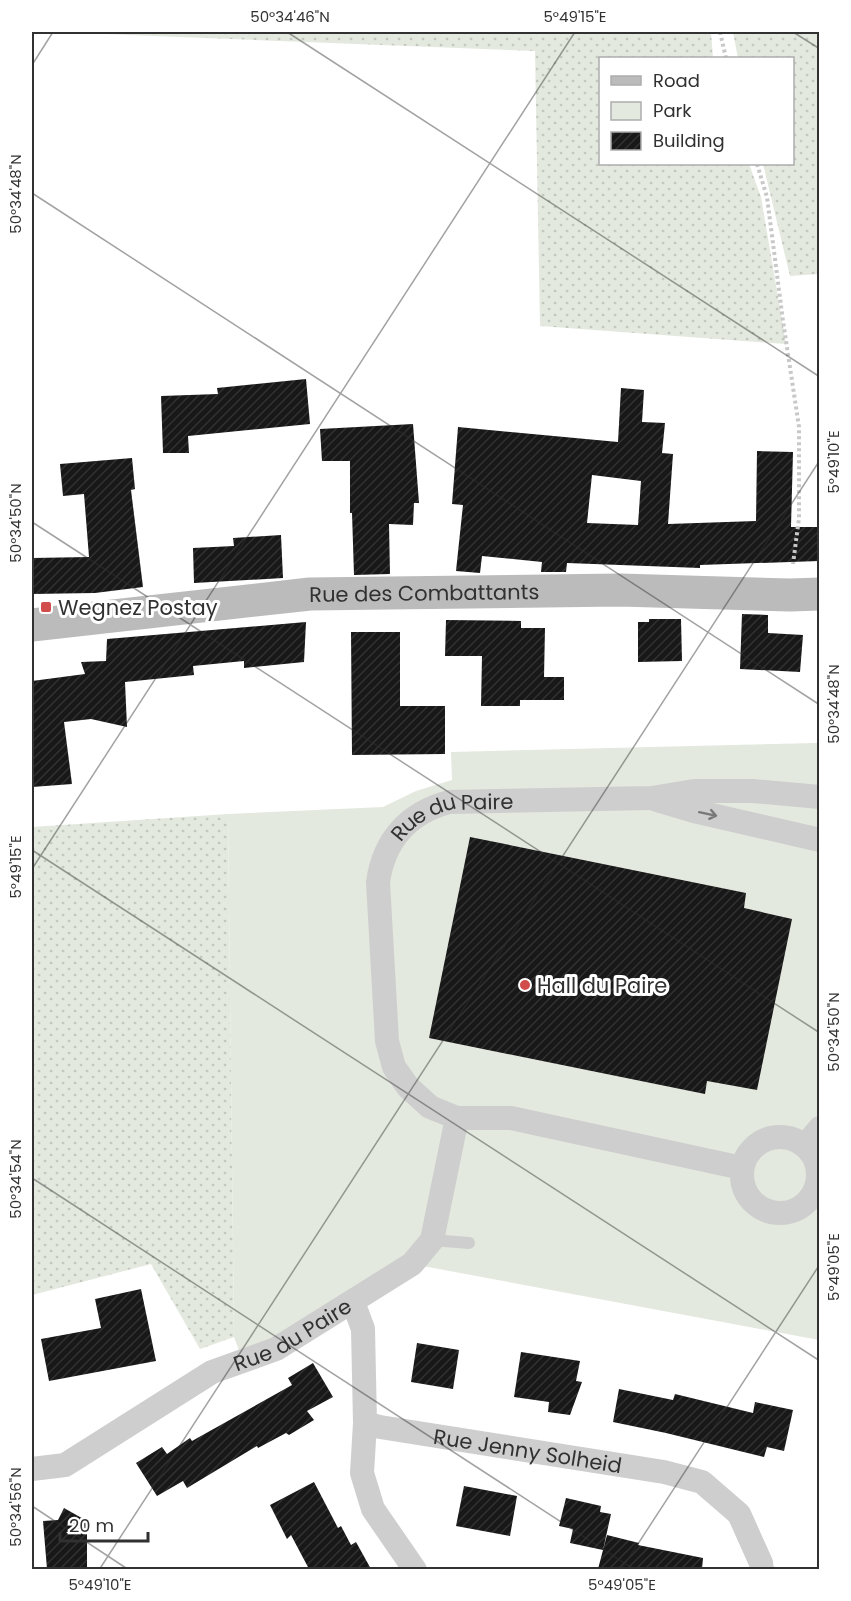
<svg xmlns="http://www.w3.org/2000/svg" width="851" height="1601" viewBox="0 0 851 1601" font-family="Poppins,sans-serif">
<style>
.grass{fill:url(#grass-dots)}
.park{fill:#e3e9de}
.building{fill:url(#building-hatch);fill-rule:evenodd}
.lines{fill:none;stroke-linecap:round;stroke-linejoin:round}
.path{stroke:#c8c8c8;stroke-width:4;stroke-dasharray:3 3;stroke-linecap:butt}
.lane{stroke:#cecece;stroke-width:12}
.street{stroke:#cecece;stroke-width:24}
.secondary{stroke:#bbb;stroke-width:33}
.oneway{stroke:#787878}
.ticks{fill:none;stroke:#313131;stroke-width:1.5;stroke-opacity:0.45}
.poi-dot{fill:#d04d4b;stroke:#fff;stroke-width:2}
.labels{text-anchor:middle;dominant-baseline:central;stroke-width:6;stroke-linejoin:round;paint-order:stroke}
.street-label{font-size:21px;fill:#313131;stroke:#fff}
.poi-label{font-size:21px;fill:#313131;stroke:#fff;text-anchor:start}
.neatline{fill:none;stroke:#313131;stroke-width:2}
.ticks-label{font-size:15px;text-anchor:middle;fill:#313131}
</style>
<defs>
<pattern id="grass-dots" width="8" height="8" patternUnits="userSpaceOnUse" patternTransform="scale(1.5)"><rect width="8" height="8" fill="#e3e9de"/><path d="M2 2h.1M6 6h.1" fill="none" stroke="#c3c8bf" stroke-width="1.8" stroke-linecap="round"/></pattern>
<pattern id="building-hatch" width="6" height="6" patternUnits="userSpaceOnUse" patternTransform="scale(1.5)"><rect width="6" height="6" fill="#181818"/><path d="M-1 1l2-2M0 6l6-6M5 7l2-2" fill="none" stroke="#313131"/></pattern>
</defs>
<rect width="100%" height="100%" fill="#fff"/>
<path class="grass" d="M 55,32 L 711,32 L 713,58 L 600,58 L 600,164 L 749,164 L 761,197 L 786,344 L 540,326 L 535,51 Z
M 733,32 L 819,32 L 819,274 L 790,276 L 763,164 L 792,164 L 792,58 L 738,58 Z
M 228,814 L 234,1337 L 200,1349 L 151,1264 L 32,1295 L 32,827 Z"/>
<path class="park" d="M 817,743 L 820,746 L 819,1340 L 412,1264 L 243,1361 L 234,1337 L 228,814 L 383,807 L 416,791 L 452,780 L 451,752 Z"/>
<path class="building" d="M 306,379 L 310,424 L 188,436 L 189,453 L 163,453 L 161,396 L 218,394 L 217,388 Z
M 621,388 L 644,390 L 642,422 L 665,423 L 662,453 L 673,454 L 668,524 L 756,521 L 757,451 L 793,452 L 791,527 L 819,527 L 819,561 L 700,565 L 700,568 L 567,563 L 566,572 L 541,572 L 542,562 L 482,556 L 480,573 L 456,571 L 463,505 L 452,504 L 458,427 L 618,442 ZM 592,475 L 641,481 L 638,525 L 587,523 Z
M 413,424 L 419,503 L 414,503 L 413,525 L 389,524 L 390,574 L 354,575 L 352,513 L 350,513 L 350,461 L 322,461 L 320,429 Z
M 132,458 L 135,489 L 131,490 L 143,587 L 95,593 L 32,594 L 32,558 L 89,557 L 84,494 L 63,496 L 60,464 Z
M 281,535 L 283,578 L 194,583 L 193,548 L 234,546 L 233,538 Z
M 742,614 L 768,615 L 768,633 L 803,635 L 800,672 L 740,669 Z
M 649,619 L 681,619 L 682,661 L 638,662 L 638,622 L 649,622 Z
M 446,620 L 521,621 L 521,628 L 545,628 L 544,677 L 564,677 L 564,700 L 520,700 L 520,706 L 481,706 L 482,656 L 445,656 Z
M 306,622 L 304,662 L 244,668 L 244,661 L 193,666 L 194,675 L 125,682 L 127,727 L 91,719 L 64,722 L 72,784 L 32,787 L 32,681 L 85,674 L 81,662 L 106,661 L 107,639 Z
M 351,632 L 400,632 L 400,706 L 445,706 L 445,754 L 352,755 Z
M 470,837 L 746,893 L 744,908 L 792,919 L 757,1090 L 707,1081 L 705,1094 L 429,1038 Z
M 141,1289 L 156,1361 L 49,1381 L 41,1339 L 101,1328 L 95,1299 Z
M 417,1343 L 459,1350 L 453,1389 L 411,1382 Z
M 521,1352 L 580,1361 L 576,1381 L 582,1382 L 570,1415 L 548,1412 L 549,1402 L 514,1397 Z
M 313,1363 L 333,1397 L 307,1411 L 314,1420 L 289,1435 L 286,1433 L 258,1448 L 257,1446 L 187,1488 L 183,1481 L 157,1496 L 136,1463 L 162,1447 L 167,1454 L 190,1438 L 192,1441 L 292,1385 L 288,1378 Z
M 619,1389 L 673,1400 L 675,1394 L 753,1413 L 755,1402 L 793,1410 L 784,1451 L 767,1447 L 764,1457 L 666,1433 L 613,1422 Z
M 314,1482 L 338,1528 L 341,1526 L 351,1545 L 356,1542 L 371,1569 L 309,1569 L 291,1535 L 287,1539 L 270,1505 Z
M 464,1486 L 517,1496 L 510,1536 L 456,1526 Z
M 566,1498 L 601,1506 L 600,1512 L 611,1514 L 603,1550 L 570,1543 L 573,1529 L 559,1526 Z
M 64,1508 L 87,1521 L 87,1569 L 47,1569 L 43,1521 L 58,1520 Z
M 607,1535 L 639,1543 L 638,1545 L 703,1558 L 702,1569 L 598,1569 Z"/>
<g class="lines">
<path class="path" d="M 720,32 L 726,58
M 757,164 L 767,197 L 783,321 L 799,427 L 799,518 L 793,564"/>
<path class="lane" d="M 432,1240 L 469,1243"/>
<g class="street">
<path d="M 657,800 L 694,811 L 820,840"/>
<path d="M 457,1118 L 511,1118 L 742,1168"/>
<circle cx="780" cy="1175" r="38"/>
<path d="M 805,1146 L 820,1128"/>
<path id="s1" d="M 353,1302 L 363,1329 L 365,1423 L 380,1427 L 664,1472 L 702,1482 L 739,1514 L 761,1563 L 762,1570"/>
<path d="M 365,1423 L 362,1473 L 373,1509 L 415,1570"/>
<path id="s2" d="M 32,1469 L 65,1465 L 212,1372 L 276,1349 L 412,1264 L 432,1240 L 457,1118 L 430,1107 L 408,1087 L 394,1067 L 387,1041 L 378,882 C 384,840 408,813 449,802 L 652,798 L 694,791 L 753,791 L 820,797"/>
</g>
<path class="secondary" id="s3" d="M 32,625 L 310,594 L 620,590 L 790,595 L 820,594"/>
</g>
<defs><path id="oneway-shaft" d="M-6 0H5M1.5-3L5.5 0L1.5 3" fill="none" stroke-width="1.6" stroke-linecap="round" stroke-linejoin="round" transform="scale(1.5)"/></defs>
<use class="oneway" href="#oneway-shaft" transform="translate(708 814) rotate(12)"/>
<path class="ticks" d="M 287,32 L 820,377M 793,32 L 820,49M 32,65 L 53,32M 32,193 L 820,705M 32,522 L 820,1033M 32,850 L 820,1361M 32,869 L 575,32M 32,1178 L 635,1570M 32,1506 L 129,1570M 99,1570 L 820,460M 621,1570 L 820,1264"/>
<g class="poi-dot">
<rect x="40" y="601" width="12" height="12" rx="3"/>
<circle cx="525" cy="985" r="6"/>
</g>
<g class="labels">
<g class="street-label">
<text stroke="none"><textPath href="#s3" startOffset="394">Rue des Combattants</textPath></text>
<text stroke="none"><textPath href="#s2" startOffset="974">Rue du Paire</textPath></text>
<text stroke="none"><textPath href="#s2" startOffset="296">Rue du Paire</textPath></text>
<text stroke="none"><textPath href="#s1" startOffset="288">Rue Jenny Solheid</textPath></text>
</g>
<g class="poi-label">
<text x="58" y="607">Wegnez Postay</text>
<text x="537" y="985">Hall du Paire</text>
</g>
</g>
<rect width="851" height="1601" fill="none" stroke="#ffffff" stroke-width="66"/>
<rect x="599" y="57" width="195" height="108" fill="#ffffff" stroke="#adadad" stroke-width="1.5"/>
<rect x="611" y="76" width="30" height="9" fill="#bbbbbb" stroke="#adadad" stroke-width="1.5"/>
<text x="653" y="87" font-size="18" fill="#313131">Road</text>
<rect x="611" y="102" width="30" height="18" fill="#e3e9de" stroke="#adadad" stroke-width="1.5"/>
<text x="653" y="117" font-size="18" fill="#313131">Park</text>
<rect x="611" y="132" width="30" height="18" fill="url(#building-hatch)" stroke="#adadad" stroke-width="1.5"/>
<text x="653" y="147" font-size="18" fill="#313131">Building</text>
<path d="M60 1532v9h88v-9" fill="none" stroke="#313131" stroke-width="3"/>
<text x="69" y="1532" font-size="18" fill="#313131" stroke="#ffffff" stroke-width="4.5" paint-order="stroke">20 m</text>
<rect x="33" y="33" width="785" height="1535" class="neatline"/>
<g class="ticks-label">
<text x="290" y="22">50°34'46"N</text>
<text x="575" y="22">5°49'15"E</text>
<text transform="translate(16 194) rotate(-90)" y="5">50°34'48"N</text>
<text transform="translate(834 462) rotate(-90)" y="5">5°49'10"E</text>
<text transform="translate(16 523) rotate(-90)" y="5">50°34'50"N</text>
<text transform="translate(834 704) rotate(-90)" y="5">50°34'48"N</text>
<text transform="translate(16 867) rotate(-90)" y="5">5°49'15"E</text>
<text transform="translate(834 1032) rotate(-90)" y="5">50°34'50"N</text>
<text transform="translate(16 1179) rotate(-90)" y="5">50°34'54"N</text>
<text transform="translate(834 1267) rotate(-90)" y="5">5°49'05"E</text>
<text transform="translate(16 1507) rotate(-90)" y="5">50°34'56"N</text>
<text x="100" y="1590">5°49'10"E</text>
<text x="622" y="1590">5°49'05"E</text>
</g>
</svg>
